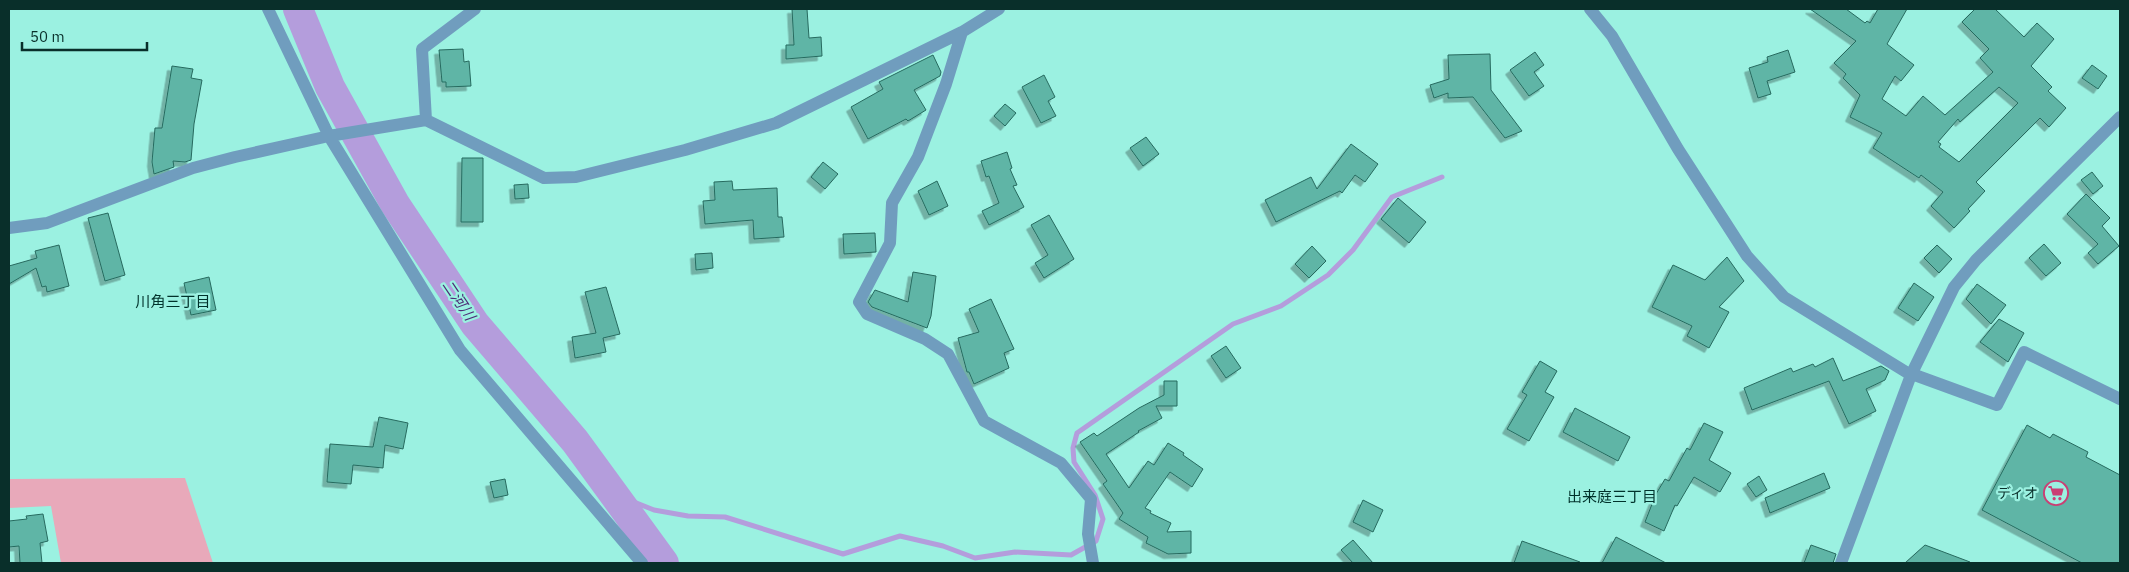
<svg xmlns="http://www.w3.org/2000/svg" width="2129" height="572" viewBox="0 0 2129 572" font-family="'IBM Plex Sans','Noto Sans JP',sans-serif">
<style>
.green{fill:#e8a9ba}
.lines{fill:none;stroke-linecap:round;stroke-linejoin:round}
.stream{stroke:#b49ddc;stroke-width:5}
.river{stroke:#b49ddc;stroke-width:30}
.building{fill:#5fb5a6;stroke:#276a5f;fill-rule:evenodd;filter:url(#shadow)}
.minor{stroke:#709dbe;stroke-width:12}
.labels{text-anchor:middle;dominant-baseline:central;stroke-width:4.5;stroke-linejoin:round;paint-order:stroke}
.poi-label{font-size:14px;fill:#092f2a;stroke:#9bf1e1;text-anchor:end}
.water-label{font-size:15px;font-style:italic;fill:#4e2d77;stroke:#9bf1e1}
.neighbourhood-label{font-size:15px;fill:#00322b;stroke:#9bf1e1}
</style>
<defs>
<filter id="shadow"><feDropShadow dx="-4.5" dy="4.5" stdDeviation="0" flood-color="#0004"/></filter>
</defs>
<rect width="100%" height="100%" fill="#9bf1e1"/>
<path class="green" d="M 185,478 L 213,563 L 61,563 L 51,506 L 9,508 L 9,479 Z"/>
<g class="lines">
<path class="stream" d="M 614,494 L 654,510 L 688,516 L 725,517 L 843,554 L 900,536 L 943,546 L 975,558 L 1015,552 L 1071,555 L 1096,541 L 1103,519 L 1095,495 L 1074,462 L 1073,448 L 1077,433 L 1233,324 L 1281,306 L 1328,275 L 1353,250 L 1392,197 L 1442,177"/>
<path class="river" d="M 298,9 L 330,87 L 395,204 L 475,324 L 575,441 L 664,563"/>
</g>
<path class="building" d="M 792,9 L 807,9 L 809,38 L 821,37 L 822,56 L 786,59 L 786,45 L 794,45 Z
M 1810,9 L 1846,9 L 1865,23 L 1867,21 L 1870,23 L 1878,9 L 1907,9 L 1887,44 L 1914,65 L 1901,81 L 1895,76 L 1882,99 L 1906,116 L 1923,96 L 1945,115 L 1993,72 L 1980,58 L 1989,49 L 1962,22 L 1975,9 L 1995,9 L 2024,37 L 2037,23 L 2054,39 L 2031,66 L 2052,87 L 2048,91 L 2066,108 L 2049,127 L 2040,118 L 1976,182 L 1985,191 L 1968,209 L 1970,211 L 1954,228 L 1931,206 L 1943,192 L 1921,175 L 1919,178 L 1873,148 L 1882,133 L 1850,117 L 1860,95 L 1843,78 L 1846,74 L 1834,63 L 1856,41 ZM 1999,87 L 2018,103 L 1959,162 L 1939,147 L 1941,144 L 1938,142 L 1958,119 L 1960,122 Z
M 463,49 L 464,62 L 469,61 L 471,86 L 446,87 L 446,82 L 442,82 L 439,50 Z
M 1788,50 L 1795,72 L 1767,81 L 1771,94 L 1758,98 L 1749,68 L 1768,62 L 1767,57 Z
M 1535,52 L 1544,65 L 1534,72 L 1544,86 L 1529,96 L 1510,70 Z
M 1490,54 L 1491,90 L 1522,131 L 1505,138 L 1473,97 L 1448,98 L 1448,93 L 1434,98 L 1430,85 L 1449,79 L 1448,55 Z
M 933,55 L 941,72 L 940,76 L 914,90 L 926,110 L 908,121 L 906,119 L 868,139 L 851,107 L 883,89 L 879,82 Z
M 2092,65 L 2107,76 L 2098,89 L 2082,78 Z
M 172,66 L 193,69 L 191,78 L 202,80 L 194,124 L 191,160 L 185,162 L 173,161 L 174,167 L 154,174 L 152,162 L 155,128 L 162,128 Z
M 1044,75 L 1055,97 L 1048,101 L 1056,116 L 1041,123 L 1022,87 Z
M 1005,104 L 1016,113 L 1005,126 L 994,116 Z
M 1146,137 L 1159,154 L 1143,166 L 1130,148 Z
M 1351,144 L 1378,164 L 1365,182 L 1355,175 L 1342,193 L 1340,191 L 1276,222 L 1265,200 L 1311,177 L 1317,189 Z
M 1007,152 L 1012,168 L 1010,169 L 1017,185 L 1013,186 L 1024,207 L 989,225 L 982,211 L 999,203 L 989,176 L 986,177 L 981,161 Z
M 462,158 L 483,158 L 483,222 L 461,222 Z
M 823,162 L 838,174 L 825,189 L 811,177 Z
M 2092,172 L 2103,186 L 2093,194 L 2081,180 Z
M 732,181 L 733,190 L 777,188 L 778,217 L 782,217 L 784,237 L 754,239 L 753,220 L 705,224 L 703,201 L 715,200 L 714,182 Z
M 937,181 L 948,206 L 929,215 L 918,191 Z
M 528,184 L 529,198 L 515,199 L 514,185 Z
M 2086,194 L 2110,218 L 2102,226 L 2119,246 L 2098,264 L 2088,253 L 2098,244 L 2067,214 Z
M 1398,198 L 1426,222 L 1409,243 L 1381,219 Z
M 108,213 L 125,275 L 105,281 L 88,218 Z
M 1049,215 L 1074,259 L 1044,278 L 1035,263 L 1048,255 L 1031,225 Z
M 875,233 L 876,252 L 844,254 L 843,234 Z
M 2044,244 L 2061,263 L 2046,276 L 2029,258 Z
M 59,245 L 69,286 L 47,292 L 46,286 L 42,287 L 36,268 L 9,284 L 9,266 L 37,258 L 35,251 Z
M 1937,245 L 1952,259 L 1939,273 L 1924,258 Z
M 1312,246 L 1326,261 L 1309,278 L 1295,264 Z
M 712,253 L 713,268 L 696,270 L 695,254 Z
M 1727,257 L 1744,281 L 1719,307 L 1729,312 L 1709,348 L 1687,336 L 1692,326 L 1652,307 L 1673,265 L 1705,280 Z
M 913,272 L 936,276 L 931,316 L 927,328 L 872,307 L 868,302 L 875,290 L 908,302 Z
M 209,277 L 216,310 L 191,315 L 184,283 Z
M 1914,283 L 1934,297 L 1918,321 L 1898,308 Z
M 1977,284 L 2006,305 L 1991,324 L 1966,299 Z
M 606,287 L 620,334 L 603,338 L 606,352 L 575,358 L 572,337 L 596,333 L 585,292 Z
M 991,299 L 1014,349 L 1004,353 L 1009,368 L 974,384 L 969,372 L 967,372 L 958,338 L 979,332 L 969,309 Z
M 1999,319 L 2024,333 L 2008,362 L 1980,342 Z
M 1226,346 L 1241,368 L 1226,378 L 1211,356 Z
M 1833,358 L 1843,381 L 1881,366 L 1889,371 L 1885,380 L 1866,389 L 1876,411 L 1849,424 L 1829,381 L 1752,410 L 1744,388 L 1791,368 L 1793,372 L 1813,364 L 1815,367 Z
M 1540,361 L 1557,371 L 1545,392 L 1554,397 L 1529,441 L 1507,429 L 1527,395 L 1522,392 Z
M 1164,381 L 1177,381 L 1177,406 L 1156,406 L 1162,418 L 1138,431 L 1139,432 L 1106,454 L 1129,488 L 1148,461 L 1154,465 L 1168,443 L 1184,453 L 1183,455 L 1203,469 L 1192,487 L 1170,472 L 1145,508 L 1151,511 L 1150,513 L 1171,523 L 1167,532 L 1191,531 L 1191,553 L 1168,554 L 1146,543 L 1148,537 L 1119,519 L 1123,513 L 1103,484 L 1107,481 L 1080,442 L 1094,433 L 1097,436 L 1139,408 L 1164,395 Z
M 1575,408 L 1630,437 L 1618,461 L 1563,432 Z
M 379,417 L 408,423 L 403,449 L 385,445 L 383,468 L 353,465 L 351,484 L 327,482 L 330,444 L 373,447 Z
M 1704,423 L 1723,432 L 1709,460 L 1731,473 L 1720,492 L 1694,477 L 1677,506 L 1675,505 L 1664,531 L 1645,522 L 1656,494 L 1665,479 L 1669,481 L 1687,448 L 1690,450 Z
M 2027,425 L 2050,438 L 2053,434 L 2088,452 L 2086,457 L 2120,475 L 2120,563 L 2082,563 L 1982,510 Z
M 1824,473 L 1830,488 L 1770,513 L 1765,498 Z
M 1759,476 L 1767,490 L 1756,497 L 1747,484 Z
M 505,479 L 508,495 L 494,498 L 490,482 Z
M 1363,500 L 1383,510 L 1373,532 L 1353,522 Z
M 43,514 L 48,541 L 40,543 L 42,563 L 20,563 L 19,546 L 9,547 L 9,521 L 27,519 L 26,516 Z
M 1616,537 L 1666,563 L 1602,563 Z
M 1353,540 L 1373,563 L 1353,563 L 1341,550 Z
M 1522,541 L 1580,562 L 1580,563 L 1514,563 Z
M 1811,545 L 1836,554 L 1833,563 L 1804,563 Z
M 1925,545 L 1970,562 L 1970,563 L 1905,563 Z"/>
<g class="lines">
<path class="minor" d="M 268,9 L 329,136 L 460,350 L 642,563
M 1590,9 L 1612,36 L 1678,149 L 1747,256 L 1784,297 L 1911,375
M 962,32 L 946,84 L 918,157 L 892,203 L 890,243 L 859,302 L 867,314 L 925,339 L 948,354 L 984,421 L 1061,463 L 1091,499 L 1088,534 L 1093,563
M 426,120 L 422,49 L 475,9
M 9,228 L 47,223 L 193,168 L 235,157 L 329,136 L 426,120 L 544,178 L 576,177 L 685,150 L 776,123 L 962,32 L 999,9
M 1912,374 L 1997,405 L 2024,352 L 2120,399
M 1841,563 L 1911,375 L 1954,287 L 1976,260 L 2120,117"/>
</g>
<defs>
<symbol id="supermarket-ring" viewBox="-11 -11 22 22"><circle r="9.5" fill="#9bf1e1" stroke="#ca3f74" stroke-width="1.5"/><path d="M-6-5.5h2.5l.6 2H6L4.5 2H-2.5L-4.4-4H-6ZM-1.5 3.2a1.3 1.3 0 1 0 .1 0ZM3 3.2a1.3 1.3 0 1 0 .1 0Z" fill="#ca3f74"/></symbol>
</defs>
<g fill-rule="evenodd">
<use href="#supermarket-ring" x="2042" y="479" width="28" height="28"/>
</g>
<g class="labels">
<g class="poi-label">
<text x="2038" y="493">ディオ</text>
</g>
<g class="water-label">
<text transform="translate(459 300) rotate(56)">二河川</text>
</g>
<g class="neighbourhood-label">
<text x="173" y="301">川角三丁目</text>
<text x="1612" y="496">出来庭三丁目</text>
</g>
</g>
<rect width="2129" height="572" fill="none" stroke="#092f2a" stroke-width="20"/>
<path d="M22 42v8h125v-8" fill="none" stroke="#092f2a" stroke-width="2.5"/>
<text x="30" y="42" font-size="15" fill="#092f2a" stroke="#9bf1e1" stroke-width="4" paint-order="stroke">50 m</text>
</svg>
